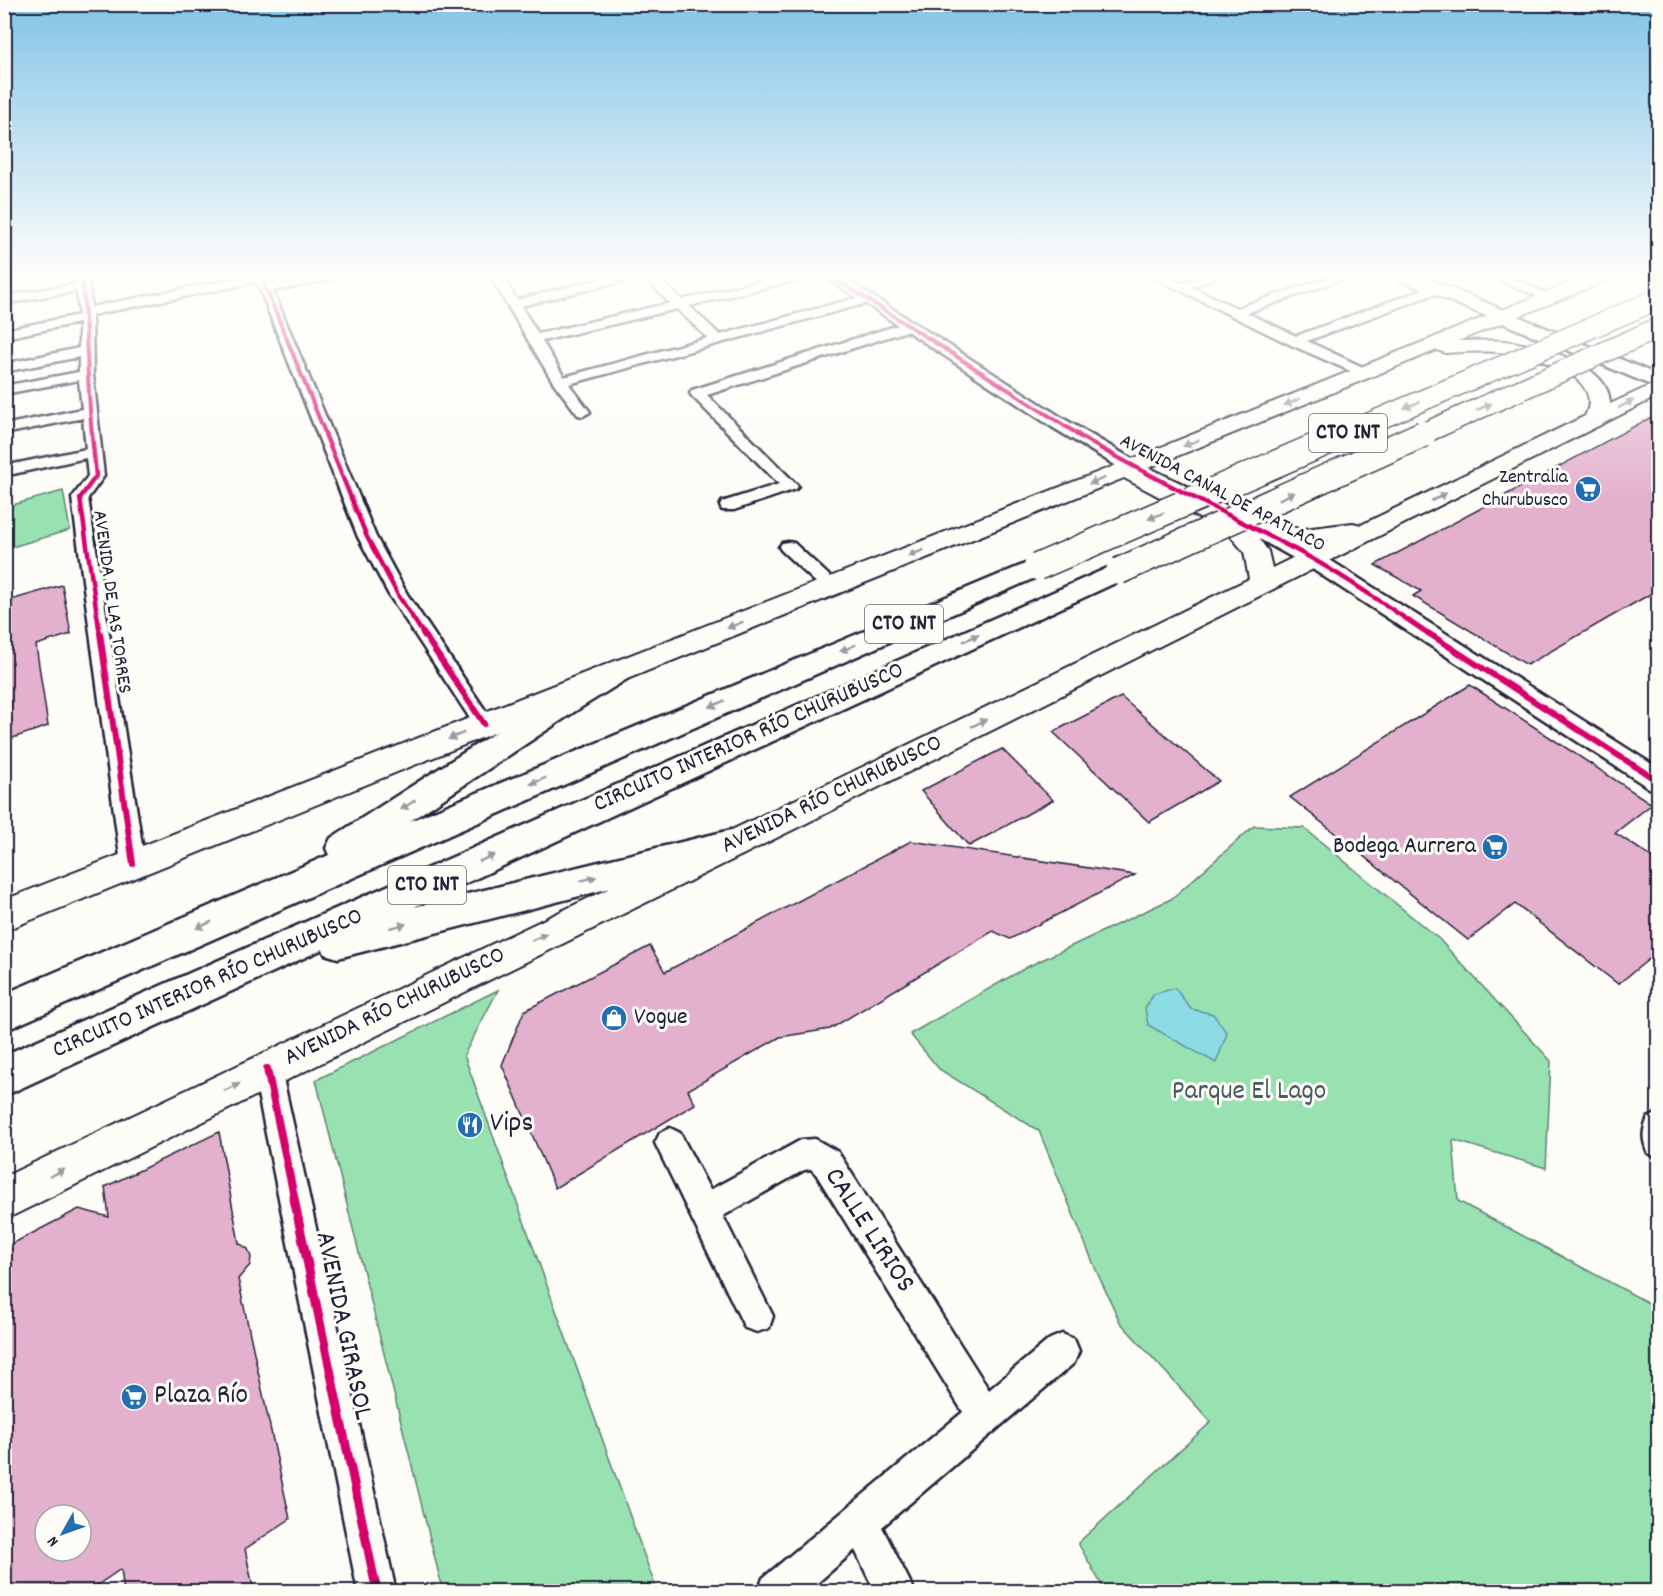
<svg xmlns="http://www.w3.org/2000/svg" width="1663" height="1596" viewBox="0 0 1663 1596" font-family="Dekko,sans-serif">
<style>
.green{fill:#98e1b0;stroke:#5d8276;stroke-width:1.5}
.water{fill:#8bdce5;stroke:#6192a1;stroke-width:1.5}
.building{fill:#e3b0ce;stroke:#22223b;stroke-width:1.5;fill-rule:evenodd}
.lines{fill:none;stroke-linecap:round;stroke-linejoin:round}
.minor-casing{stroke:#22223b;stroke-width:5}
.tertiary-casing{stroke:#22223b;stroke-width:5}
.secondary-casing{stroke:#22223b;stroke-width:4}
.primary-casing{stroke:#22223b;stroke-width:5}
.motorway-casing{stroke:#22223b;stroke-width:5}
.minor{fill:#fdfcf7;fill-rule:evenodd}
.tertiary{fill:#fdfcf7;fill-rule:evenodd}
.secondary{fill:#fdfcf7;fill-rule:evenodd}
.primary{fill:#fdfcf7;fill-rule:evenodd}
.motorway{fill:#fdfcf7;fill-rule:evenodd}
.motorway-bridge-far1-casing{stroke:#22223b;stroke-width:23;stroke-linecap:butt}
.motorway-bridge-casing{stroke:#22223b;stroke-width:29;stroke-linecap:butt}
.motorway-bridge-far1{stroke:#fdfcf7;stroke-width:20}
.motorway-bridge{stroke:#fdfcf7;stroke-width:26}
.cycleway-far4-casing{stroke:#fdfcf7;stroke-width:6}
.cycleway-far3-casing{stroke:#fdfcf7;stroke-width:8}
.cycleway-far2-casing{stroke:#fdfcf7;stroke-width:10}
.cycleway-far1-casing{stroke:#fdfcf7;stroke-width:11}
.cycleway-casing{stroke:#fdfcf7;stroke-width:13}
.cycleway-far4{stroke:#d6006c;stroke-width:4}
.cycleway-far3{stroke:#d6006c;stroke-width:4.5}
.cycleway-far2{stroke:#d6006c;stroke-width:6}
.cycleway-far1{stroke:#d6006c;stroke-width:8}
.cycleway{stroke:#d6006c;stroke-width:9}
.oneway{fill:#9a9aa2}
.labels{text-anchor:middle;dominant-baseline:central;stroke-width:6;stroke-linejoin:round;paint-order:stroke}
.far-poi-label{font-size:20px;fill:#22223b;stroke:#fdfcf7;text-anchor:end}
.far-street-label{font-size:20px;fill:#22223b;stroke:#fdfcf7}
.shield{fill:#fdfcf7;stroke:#646373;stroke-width:1.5}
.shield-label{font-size:22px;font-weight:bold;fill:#22223b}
.street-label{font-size:24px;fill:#22223b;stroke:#fdfcf7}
.poi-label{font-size:24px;fill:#22223b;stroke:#fdfcf7;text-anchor:end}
.near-park-label{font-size:28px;fill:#455b5e;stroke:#fdfcf7}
.near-poi-label{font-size:28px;fill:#22223b;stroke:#fdfcf7;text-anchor:start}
.near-street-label{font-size:28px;fill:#22223b;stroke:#fdfcf7}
</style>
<rect width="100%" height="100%" fill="#fdfcf7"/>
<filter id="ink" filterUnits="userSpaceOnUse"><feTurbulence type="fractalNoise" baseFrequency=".0167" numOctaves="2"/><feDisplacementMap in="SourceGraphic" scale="12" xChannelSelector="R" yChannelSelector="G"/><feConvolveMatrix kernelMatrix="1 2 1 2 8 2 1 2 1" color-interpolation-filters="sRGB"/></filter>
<g filter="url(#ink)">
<path class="green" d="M 63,491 L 70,530 L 5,549 L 5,507 Z
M 1254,826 L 1304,828 L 1439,939 L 1551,1061 L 1546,1168 L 1453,1140 L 1458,1201 L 1658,1308 L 1658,1591 L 1105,1591 L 1078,1543 L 1211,1422 L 1120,1322 L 1096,1270 L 1039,1131 L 939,1069 L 910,1034 L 1027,967 L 1171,899 Z
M 498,990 L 464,1055 L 657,1591 L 443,1591 L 316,1080 Z"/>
<path class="water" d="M 1175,988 L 1191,1009 L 1213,1014 L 1227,1033 L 1216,1063 L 1148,1025 L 1145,1008 L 1154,994 Z"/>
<path class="building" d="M 1659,413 L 1659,589 L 1527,665 L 1413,596 L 1421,591 L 1375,565 Z
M 62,585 L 71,634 L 36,645 L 48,726 L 4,741 L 4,602 Z
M 1470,685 L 1652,804 L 1615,833 L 1659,862 L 1659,951 L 1618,984 L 1515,904 L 1468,940 L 1290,797 Z
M 1121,697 L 1219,781 L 1149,822 L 1053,732 Z
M 1002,749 L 1053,800 L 969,846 L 921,791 Z
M 911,841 L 1135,875 L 1010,939 L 993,931 L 830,1029 L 780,1037 L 688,1090 L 695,1104 L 555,1188 L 502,1065 L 524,1011 L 650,946 L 665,972 Z
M 219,1132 L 239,1243 L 248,1249 L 251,1257 L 250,1265 L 238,1279 L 290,1519 L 245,1549 L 254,1592 L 124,1592 L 121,1569 L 87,1592 L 4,1592 L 4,1248 L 79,1209 L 109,1217 L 105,1187 ZM 45,1515 L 81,1515 L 81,1551 L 45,1551 Z"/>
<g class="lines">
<defs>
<path id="minor" d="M 76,276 L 88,276 L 91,307 L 248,276 L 267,276 L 271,284 L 309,276 L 333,276 L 331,279 L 273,291 L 376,537 L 407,594 L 491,719 L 495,724 L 491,729 L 484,732 L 477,729 L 389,595 L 358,537 L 257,282 L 92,315 L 93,375 L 104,476 L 88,498 L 145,864 L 141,871 L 133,874 L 125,871 L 121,864 L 72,498 L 88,476 L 86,458 L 4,476 L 4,466 L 86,449 L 83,418 L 4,434 L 4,425 L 82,409 L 79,380 L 4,394 L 4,386 L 79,372 L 79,357 L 4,372 L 4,364 L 79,348 L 79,323 L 4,338 L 4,330 L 79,315 L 77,291 L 4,304 L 4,296 L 77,284 Z
M 490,276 L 502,276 L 517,300 L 612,276 L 633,276 L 631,279 L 521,306 L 538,334 L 670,303 L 643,276 L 656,276 L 682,300 L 781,276 L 803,276 L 801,279 L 689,306 L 720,335 L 867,295 L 873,299 L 871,302 L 569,384 L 590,412 L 583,416 L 578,415 L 553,382 ZM 677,309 L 708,338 L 564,377 L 542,341 Z
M 1151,276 L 1167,276 L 1181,283 L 1200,276 L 1218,276 L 1191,287 L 1237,308 L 1333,276 L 1351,276 L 1247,313 L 1296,336 L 1432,286 L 1436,285 L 1442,289 L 1440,292 L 1307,341 L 1369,370 L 1371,373 L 1364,377 L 1289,344 Z
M 1490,276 L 1507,276 L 1556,297 L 1550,301 L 1546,300 Z
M 908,322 L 915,326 L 913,329 L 707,395 L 798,486 L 796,489 L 734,510 L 722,510 L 720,506 L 722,502 L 779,484 L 692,396 L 690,393 L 692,390 Z
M 788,542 L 794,543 L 837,583 L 840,587 L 837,591 L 825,591 L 782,551 L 779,547 L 782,543 Z
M 267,1056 L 277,1060 L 281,1069 L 396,1592 L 358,1592 L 253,1069 L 257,1060 Z
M 1658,1113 L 1658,1158 L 1648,1153 C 1642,1140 1642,1131 1648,1118 Z
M 670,1128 L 680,1133 L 710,1190 L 801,1140 L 815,1139 L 838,1152 L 989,1390 L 1050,1339 L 1062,1334 L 1074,1339 L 1079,1351 L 1074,1363 L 882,1527 L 915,1592 L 875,1592 L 855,1550 L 807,1592 L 758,1592 L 763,1578 L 963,1412 L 816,1174 L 811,1169 L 804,1170 L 723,1216 L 773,1316 L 769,1328 L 757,1332 L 745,1328 L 655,1143 L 660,1133 Z"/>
<path id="tertiary" d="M 824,276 L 841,276 L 1064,419 L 1139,463 L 1234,509 L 1322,555 L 1658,768 L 1658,791 L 1649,788 L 1306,565 L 1220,517 L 1125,471 L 1052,427 Z"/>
<path id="secondary" d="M 1587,276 L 1610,276 L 1608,280 L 1458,341 C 1474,341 1490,340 1505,341 C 1536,345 1611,363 1610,404 L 1658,382 L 1658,396 L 829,812 L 4,1220 L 4,1177 L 807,794 L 1249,579 L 1244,552 L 1229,534 L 1124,478 L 4,931 L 4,900 L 1124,462 ZM 1437,350 L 1445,353 C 1465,352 1486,350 1506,353 C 1535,356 1606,376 1585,416 L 1361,525 L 1353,523 L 1304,529 L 1256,522 L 1247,525 L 1143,470 ZM 1257,536 L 1304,543 L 1329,540 L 1272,568 L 1268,551 Z"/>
<path id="primary" d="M 1397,276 L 1422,276 L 1658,375 L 1658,388 L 1400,280 Z"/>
<path id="motorway" d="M 1037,559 L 1046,561 L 1050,567 L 1046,573 L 4,1031 L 4,994 L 329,855 L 326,848 L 331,838 L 555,694 L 607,665 L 617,662 L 627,665 L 632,672 L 627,679 L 577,710 L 410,821 Z
M 1119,563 L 1128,565 L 1132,571 L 1128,577 L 414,907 L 731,830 L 743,834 L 748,844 L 743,854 L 338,958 L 325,954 L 323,949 L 4,1096 L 4,1055 Z"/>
</defs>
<use href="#minor" class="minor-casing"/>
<use href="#tertiary" class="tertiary-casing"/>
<use href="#secondary" class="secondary-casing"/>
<use href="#primary" class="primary-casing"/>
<use href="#motorway" class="motorway-casing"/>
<use href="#minor" class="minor"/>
<use href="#tertiary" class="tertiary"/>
<use href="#secondary" class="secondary"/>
<use href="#primary" class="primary"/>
<use href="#motorway" class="motorway"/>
<defs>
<path id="motorway-bridge-far1" d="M 1342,435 L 1658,299
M 1420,435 L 1658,328"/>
<path id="motorway-bridge" d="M 1037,567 L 1345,434
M 1119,571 L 1423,434"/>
</defs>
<use href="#motorway-bridge-far1" class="motorway-bridge-far1-casing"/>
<use href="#motorway-bridge" class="motorway-bridge-casing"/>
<use href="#motorway-bridge-far1" class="motorway-bridge-far1"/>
<use href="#motorway-bridge" class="motorway-bridge"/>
<defs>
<path id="cycleway-far4" d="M 82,276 C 87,329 87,382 92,435
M 261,276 L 326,435
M 831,276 L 1079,435"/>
<path id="cycleway-far3" d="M 92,434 L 96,476 L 80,498 L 100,635
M 325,434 L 367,537 L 398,595 L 424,635
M 1076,434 C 1152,479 1233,516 1311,558 C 1352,581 1391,609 1430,635"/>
<path id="cycleway-far2" d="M 100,633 L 133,864
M 423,633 L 484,724
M 1428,633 L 1658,781"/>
<path id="cycleway-far1" d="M 267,1069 L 295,1201"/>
<path id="cycleway" d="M 294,1199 L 377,1592"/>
</defs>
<use href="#cycleway-far4" class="cycleway-far4-casing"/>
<use href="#cycleway-far3" class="cycleway-far3-casing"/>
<use href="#cycleway-far2" class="cycleway-far2-casing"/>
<use href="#cycleway-far1" class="cycleway-far1-casing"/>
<use href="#cycleway" class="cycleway-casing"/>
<use href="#cycleway-far4" class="cycleway-far4"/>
<use href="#cycleway-far3" class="cycleway-far3"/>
<use href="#cycleway-far2" class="cycleway-far2"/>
<use href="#cycleway-far1" class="cycleway-far1"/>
<use href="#cycleway" class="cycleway"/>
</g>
<defs><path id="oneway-solid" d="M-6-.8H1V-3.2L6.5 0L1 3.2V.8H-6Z" transform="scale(1.5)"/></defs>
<g class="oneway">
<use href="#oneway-solid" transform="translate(1292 402) rotate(158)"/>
<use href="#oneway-solid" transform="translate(1626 404) rotate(-27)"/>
<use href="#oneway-solid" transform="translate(1412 405) rotate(157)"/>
<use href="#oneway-solid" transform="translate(1484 407) rotate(-24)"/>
<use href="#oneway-solid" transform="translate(1191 443) rotate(158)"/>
<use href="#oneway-solid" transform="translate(1097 481) rotate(158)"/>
<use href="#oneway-solid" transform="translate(1287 496) rotate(-24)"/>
<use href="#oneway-solid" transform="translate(1439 497) rotate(-27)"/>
<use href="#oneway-solid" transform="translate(1156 516) rotate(157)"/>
<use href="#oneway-solid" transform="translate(916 553) rotate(158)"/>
<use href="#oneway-solid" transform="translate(735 625) rotate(158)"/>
<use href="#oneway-solid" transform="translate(971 638) rotate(-24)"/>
<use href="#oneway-solid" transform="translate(848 648) rotate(157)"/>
<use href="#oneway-solid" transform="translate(717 704) rotate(157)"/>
<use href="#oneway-solid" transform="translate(979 723) rotate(-26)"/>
<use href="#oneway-solid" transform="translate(456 736) rotate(158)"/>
<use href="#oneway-solid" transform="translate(538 781) rotate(157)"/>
<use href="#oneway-solid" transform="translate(408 805) rotate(147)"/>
<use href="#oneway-solid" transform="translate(487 858) rotate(-24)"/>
<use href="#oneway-solid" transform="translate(588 879) rotate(-14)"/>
<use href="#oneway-solid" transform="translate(204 925) rotate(156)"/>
<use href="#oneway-solid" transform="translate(398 926) rotate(-14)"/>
<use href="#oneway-solid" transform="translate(539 937) rotate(-26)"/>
<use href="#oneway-solid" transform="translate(232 1087) rotate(-26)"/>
<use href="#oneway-solid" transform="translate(57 1173) rotate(-26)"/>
</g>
</g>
<linearGradient id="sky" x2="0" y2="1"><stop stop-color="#83c4e7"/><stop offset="0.55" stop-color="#fefefb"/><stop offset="1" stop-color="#fefefb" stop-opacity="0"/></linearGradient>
<rect width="1663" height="500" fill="url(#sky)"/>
<defs>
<symbol id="supermarket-disc" viewBox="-11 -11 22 22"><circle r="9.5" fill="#1f6fb2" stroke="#fdfcf7"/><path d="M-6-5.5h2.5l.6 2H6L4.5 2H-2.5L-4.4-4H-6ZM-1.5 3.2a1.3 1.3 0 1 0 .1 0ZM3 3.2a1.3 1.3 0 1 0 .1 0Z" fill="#fff"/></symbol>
<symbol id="shop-disc" viewBox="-11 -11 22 22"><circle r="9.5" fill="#1f6fb2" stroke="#fdfcf7"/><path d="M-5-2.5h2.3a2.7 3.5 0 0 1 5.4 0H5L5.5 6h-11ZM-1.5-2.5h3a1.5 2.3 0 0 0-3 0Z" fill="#fff"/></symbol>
<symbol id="restaurant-disc" viewBox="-11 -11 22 22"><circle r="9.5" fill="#1f6fb2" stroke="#fdfcf7"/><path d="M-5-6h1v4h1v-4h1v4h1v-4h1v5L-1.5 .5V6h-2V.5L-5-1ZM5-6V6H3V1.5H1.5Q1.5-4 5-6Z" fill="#fff"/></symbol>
</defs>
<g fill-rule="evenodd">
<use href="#supermarket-disc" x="1573" y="474" width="30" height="30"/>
<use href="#supermarket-disc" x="1480" y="832" width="30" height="30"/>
<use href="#shop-disc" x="599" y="1003" width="30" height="30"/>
<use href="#restaurant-disc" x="455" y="1110" width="30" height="30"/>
<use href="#supermarket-disc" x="119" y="1382" width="30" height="30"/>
</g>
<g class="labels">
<g class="far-poi-label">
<text x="1568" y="478">Zentralia<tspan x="1568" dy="23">Churubusco</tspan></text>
</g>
<g class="far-street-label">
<text transform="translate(1222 494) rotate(28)">AVENIDA CANAL DE APATLACO</text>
<text transform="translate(111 602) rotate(82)">AVENIDA DE LAS TORRES</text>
</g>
<g class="shield">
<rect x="1309" y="414" width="78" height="38" rx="4.5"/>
<rect x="865" y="605" width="78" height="38" rx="4.5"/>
<rect x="388" y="866" width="78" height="38" rx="4.5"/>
</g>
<g class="shield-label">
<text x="1348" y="433">CTO INT</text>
<text x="904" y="624">CTO INT</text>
<text x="427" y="885">CTO INT</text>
</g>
<g class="street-label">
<text transform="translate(749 738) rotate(-24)">CIRCUITO INTERIOR RÍO CHURUBUSCO</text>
<text transform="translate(832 795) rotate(-26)">AVENIDA RÍO CHURUBUSCO</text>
<text transform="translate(208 984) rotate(-24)">CIRCUITO INTERIOR RÍO CHURUBUSCO</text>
<text transform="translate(395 1007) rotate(-26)">AVENIDA RÍO CHURUBUSCO</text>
</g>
<g class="poi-label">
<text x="1476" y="847">Bodega Aurrera</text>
<text x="634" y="1018" text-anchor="start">Vogue</text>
</g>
<g class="near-park-label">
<text x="1249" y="1093">Parque El Lago</text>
</g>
<g class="near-poi-label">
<text x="490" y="1125">Vips</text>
<text x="154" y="1397">Plaza Río</text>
</g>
<g class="near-street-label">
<text transform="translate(868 1231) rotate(57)">CALLE LIRIOS</text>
<text transform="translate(342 1326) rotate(78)">AVENIDA GIRASOL</text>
</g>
</g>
<rect width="1663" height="1596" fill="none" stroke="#fdfcf7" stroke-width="24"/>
<rect x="12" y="12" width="1639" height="1572" fill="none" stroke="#22223b" stroke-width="2" filter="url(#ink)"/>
<g transform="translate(63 1533) rotate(230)"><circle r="28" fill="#fdfcf7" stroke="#a5a5ac" stroke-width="1.5"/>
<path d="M0-4.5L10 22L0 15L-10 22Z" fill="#1f6fb2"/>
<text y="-9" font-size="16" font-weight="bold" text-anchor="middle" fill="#22223b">N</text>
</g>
</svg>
